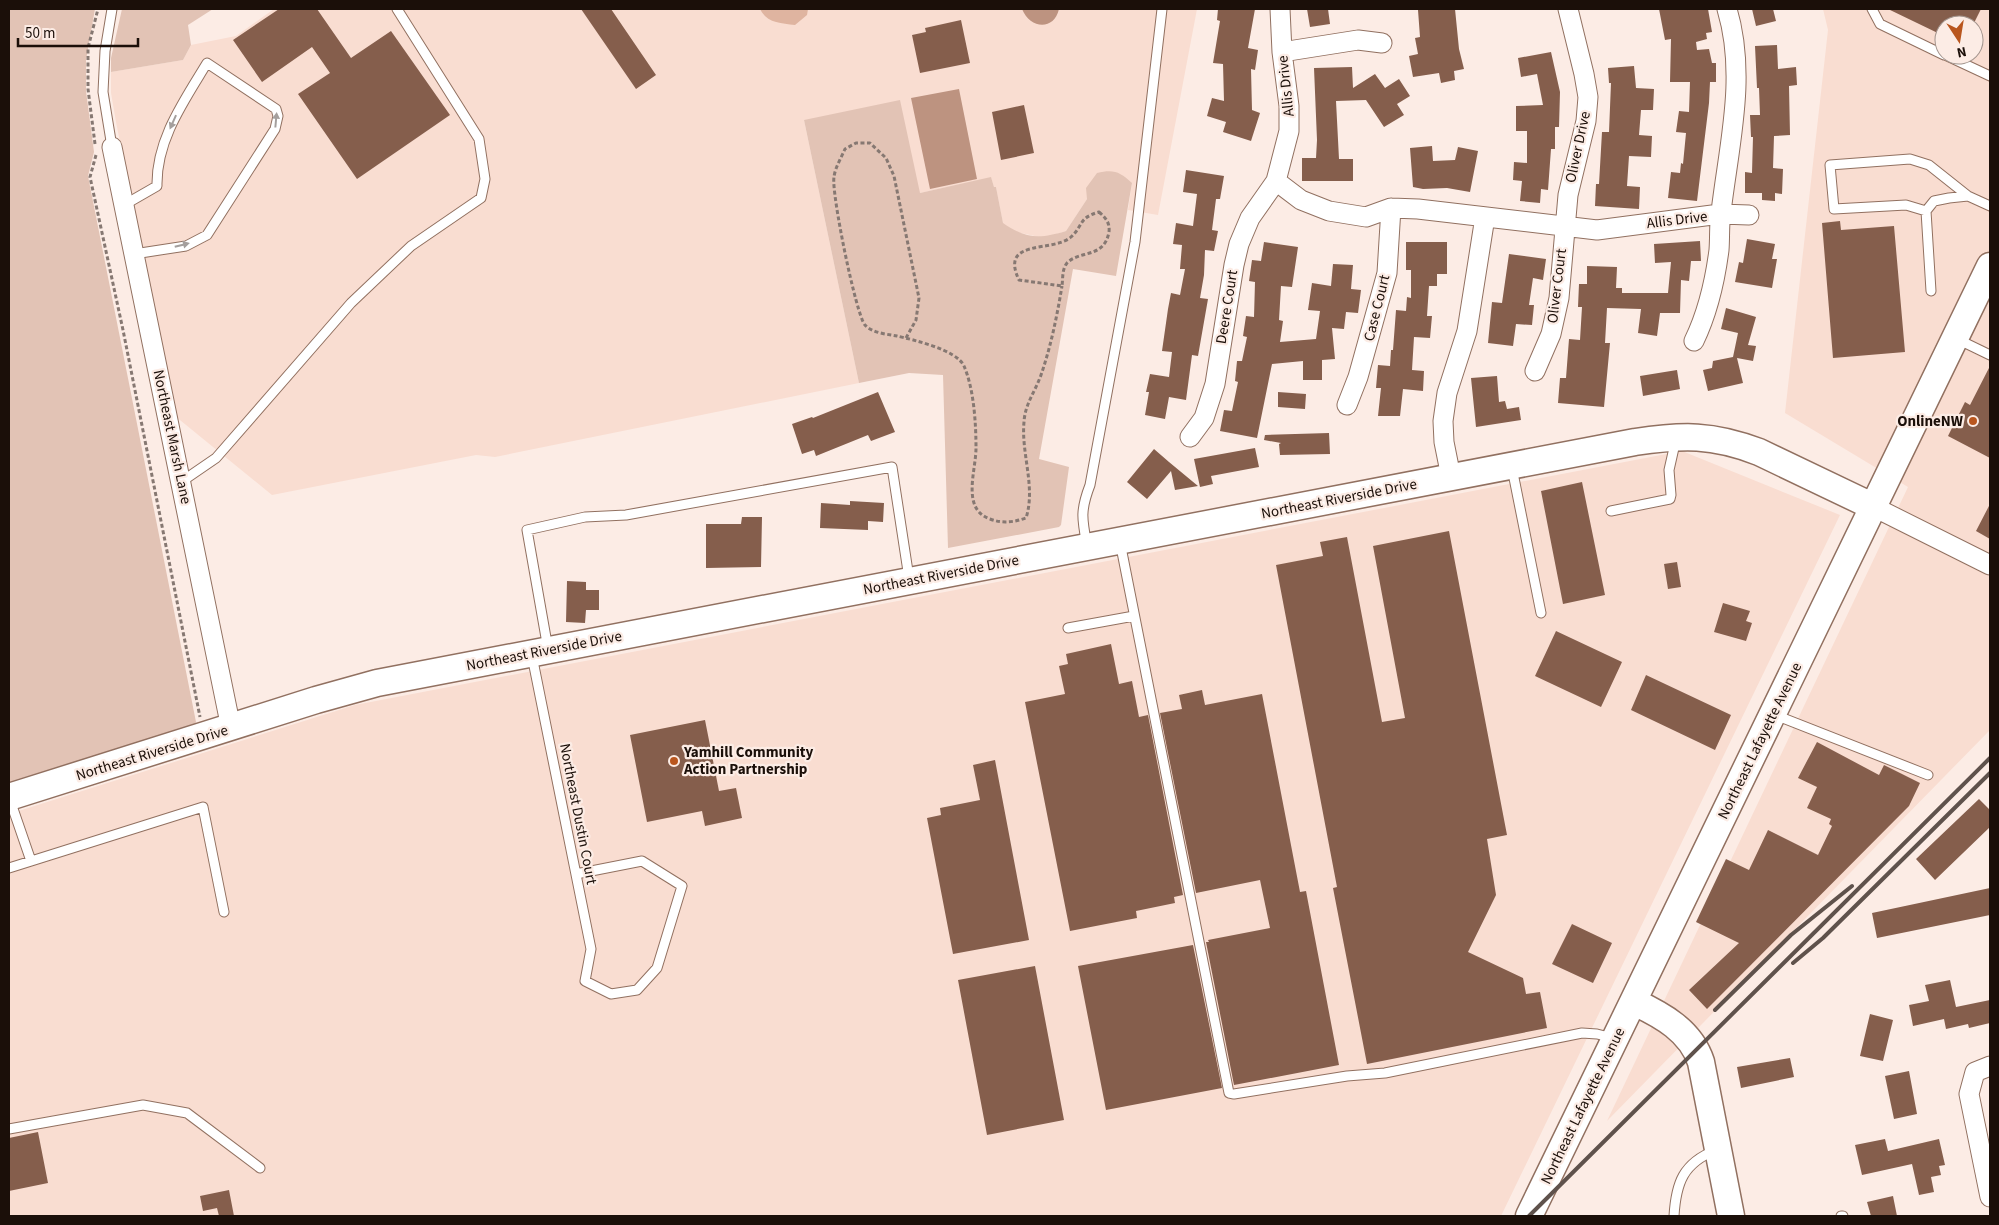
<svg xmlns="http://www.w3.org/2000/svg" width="1999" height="1225" viewBox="0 0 1999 1225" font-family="'Source Sans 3',sans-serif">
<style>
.built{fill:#f9ddd1;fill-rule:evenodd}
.green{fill:#e2c3b5}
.forest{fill:#dfb4a0}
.water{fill:#bd9380}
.building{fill:#855e4c}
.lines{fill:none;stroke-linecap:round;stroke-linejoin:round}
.lane-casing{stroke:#917060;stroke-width:11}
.street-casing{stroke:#917060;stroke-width:21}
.secondary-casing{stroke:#917060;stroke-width:29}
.path{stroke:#867872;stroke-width:3;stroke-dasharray:4 2.5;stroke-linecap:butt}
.lane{stroke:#fff;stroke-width:9}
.street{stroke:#fff;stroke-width:19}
.secondary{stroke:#fff;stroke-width:26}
.rail{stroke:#5f524c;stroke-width:4}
.oneway{fill:#a49f9d}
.poi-dot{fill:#b9561e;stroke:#fcece5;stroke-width:2}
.labels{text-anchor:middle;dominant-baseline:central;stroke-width:4.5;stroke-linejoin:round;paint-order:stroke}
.street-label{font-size:15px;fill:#1b0f09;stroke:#fcece5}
.poi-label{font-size:15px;font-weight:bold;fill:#1b0f09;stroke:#fcece5;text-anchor:end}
</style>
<rect width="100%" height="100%" fill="#fcece5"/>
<path class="built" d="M 274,9 L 1197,9 L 1158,215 L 1128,210 L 1132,183 L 1087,199 L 1066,231 L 1044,238 L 1016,232 L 1003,224 L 996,187 L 994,187 L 991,178 L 920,193 L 804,120 L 859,383 L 495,457 L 476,455 L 272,495 L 175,416 L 116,122 L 111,93 L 111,72 L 183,60 L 191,45 L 236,36 Z
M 1823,9 L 1990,9 L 1990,730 L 1607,1121 L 1908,487 L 1785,413 L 1828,30 ZM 1944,25 L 1974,25 L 1974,55 L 1944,55 Z
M 1682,451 L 1840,515 L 1501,1216 L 9,1216 L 9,814 L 355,705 Z"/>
<path class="green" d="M 9,9 L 95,9 L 86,60 L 86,91 L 94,152 L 88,176 L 196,722 L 194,727 L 9,785 Z
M 122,9 L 213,9 L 188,25 L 191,45 L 183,60 L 111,72 L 111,58 Z
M 900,100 L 920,193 L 991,177 L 994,187 L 996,187 L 1003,223 C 1026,239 1040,239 1066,231 L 1087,199 L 1086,188 L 1097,173 C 1114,169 1120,172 1132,183 L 1116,276 L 1073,269 L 1039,459 L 1069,467 L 1061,525 L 1059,527 L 948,548 L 943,375 L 909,373 L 859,383 L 804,120 Z"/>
<path class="forest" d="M 760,9 L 808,9 L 807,15 L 795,25 C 780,23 767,23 760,9 Z"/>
<path class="water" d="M 1022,9 L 1059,9 C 1054,31 1030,29 1022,9 Z
M 959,89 L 977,179 L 930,189 L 911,98 Z"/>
<path class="building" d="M 279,9 L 317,9 L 351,58 L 391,31 L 450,115 L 357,179 L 298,94 L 330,73 L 312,47 L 262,82 L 233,40 Z
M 581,9 L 611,9 L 656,75 L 636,89 Z
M 1218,9 L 1255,9 L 1248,48 L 1258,50 L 1255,70 L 1251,69 L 1252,110 L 1260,113 L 1251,141 L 1223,132 L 1226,122 L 1207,116 L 1212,98 L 1224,101 L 1223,64 L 1213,63 L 1220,21 L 1217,20 Z
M 1307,9 L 1328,9 L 1330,24 L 1310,27 Z
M 1424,9 L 1455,9 L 1459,49 L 1464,69 L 1454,71 L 1455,80 L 1441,83 L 1439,73 L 1413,77 L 1409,56 L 1418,54 L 1415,38 L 1420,37 L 1418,10 Z
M 1659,9 L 1708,9 L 1712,32 L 1706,33 L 1707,39 L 1696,42 L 1697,50 L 1709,49 L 1712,63 L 1716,63 L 1716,82 L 1710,82 L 1709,103 L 1697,201 L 1668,198 L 1671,172 L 1680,173 L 1681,163 L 1683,164 L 1686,133 L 1676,132 L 1679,111 L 1689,112 L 1690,82 L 1670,82 L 1671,39 L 1665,40 Z
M 1752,9 L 1773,9 L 1776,21 L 1756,26 Z
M 1888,9 L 1981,9 L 1973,25 L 1944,25 L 1944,36 Z
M 961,20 L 970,63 L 920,73 L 912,35 L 926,32 L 925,28 Z
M 1777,45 L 1778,69 L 1796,67 L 1797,85 L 1789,86 L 1790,135 L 1774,136 L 1773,168 L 1783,169 L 1782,194 L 1775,193 L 1775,201 L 1762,200 L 1762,193 L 1745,193 L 1745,172 L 1752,173 L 1753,137 L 1751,137 L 1750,115 L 1760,115 L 1759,88 L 1757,88 L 1755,46 Z
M 1551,52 L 1560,92 L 1559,127 L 1555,127 L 1555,149 L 1551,149 L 1548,190 L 1541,189 L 1540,203 L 1520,201 L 1522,181 L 1513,180 L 1514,162 L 1527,163 L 1527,131 L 1516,131 L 1516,106 L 1543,105 L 1537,74 L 1521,77 L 1518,58 Z
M 1634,66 L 1636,88 L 1654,89 L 1653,110 L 1641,110 L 1639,135 L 1652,136 L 1651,157 L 1629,156 L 1627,186 L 1640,187 L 1639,209 L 1595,206 L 1596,184 L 1599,184 L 1602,132 L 1609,132 L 1611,83 L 1609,83 L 1608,68 Z
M 1352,67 L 1353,88 L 1375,74 L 1385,88 L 1399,79 L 1410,96 L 1397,104 L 1404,115 L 1384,127 L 1366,100 L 1336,101 L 1339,159 L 1353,159 L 1353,181 L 1302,181 L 1302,158 L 1316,158 L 1317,140 L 1314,68 Z
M 1024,105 L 1034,153 L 1001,160 L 992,112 Z
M 1432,146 L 1433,161 L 1455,160 L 1458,147 L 1478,151 L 1470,192 L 1447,188 L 1423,189 L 1413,187 L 1410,148 Z
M 1186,170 L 1224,176 L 1220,199 L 1216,199 L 1212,230 L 1218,231 L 1214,251 L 1205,250 L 1204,275 L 1200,298 L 1208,299 L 1198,356 L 1192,355 L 1186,400 L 1169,397 L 1165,419 L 1145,415 L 1149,392 L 1146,392 L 1150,374 L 1169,377 L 1172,352 L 1162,351 L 1168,309 L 1171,293 L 1180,295 L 1185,269 L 1180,269 L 1182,245 L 1173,244 L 1176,223 L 1193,226 L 1197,194 L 1183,192 Z
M 1840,221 L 1841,230 L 1894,226 L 1905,352 L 1833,358 L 1822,223 Z
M 1747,239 L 1775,244 L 1772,259 L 1777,259 L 1772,288 L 1735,282 L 1739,262 L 1743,263 Z
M 1700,241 L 1701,261 L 1691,261 L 1689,281 L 1681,280 L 1680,313 L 1660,313 L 1657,336 L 1638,333 L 1641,309 L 1607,308 L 1605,343 L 1610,343 L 1604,407 L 1558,403 L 1560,378 L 1566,378 L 1569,339 L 1580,340 L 1582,307 L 1578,307 L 1579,284 L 1587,284 L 1587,266 L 1617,267 L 1616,288 L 1622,288 L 1622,293 L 1668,293 L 1671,262 L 1655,263 L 1654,244 Z
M 1264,242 L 1298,247 L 1292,287 L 1281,286 L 1279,320 L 1283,321 L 1280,342 L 1316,339 L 1320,311 L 1308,310 L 1312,283 L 1331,286 L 1333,264 L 1353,265 L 1351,289 L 1361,290 L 1358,313 L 1346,312 L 1344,329 L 1332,328 L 1335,359 L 1322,360 L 1322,380 L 1303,380 L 1303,361 L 1272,364 L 1257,438 L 1220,431 L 1224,410 L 1232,411 L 1238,382 L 1235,381 L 1237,361 L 1242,361 L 1247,337 L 1243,336 L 1246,316 L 1254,317 L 1255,282 L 1249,281 L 1252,260 L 1261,261 Z
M 1406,242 L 1447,242 L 1447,274 L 1437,274 L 1437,286 L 1429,286 L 1427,316 L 1432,316 L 1430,338 L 1414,337 L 1412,370 L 1424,371 L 1423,391 L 1403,389 L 1400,416 L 1378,416 L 1381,388 L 1376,388 L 1378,365 L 1390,366 L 1391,350 L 1393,350 L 1396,310 L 1406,311 L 1407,297 L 1411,298 L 1411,270 L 1406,270 Z
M 1509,254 L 1546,259 L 1543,280 L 1533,278 L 1529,305 L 1534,305 L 1532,325 L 1516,324 L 1513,346 L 1488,343 L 1492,302 L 1502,303 Z
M 1726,308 L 1756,317 L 1748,345 L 1756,346 L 1753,361 L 1737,358 L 1743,383 L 1708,391 L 1703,370 L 1712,368 L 1713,361 L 1733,357 L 1738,333 L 1721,329 Z
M 1990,366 L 1990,458 L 1948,436 L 1965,402 L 1970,405 Z
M 1677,370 L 1680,389 L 1643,396 L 1640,376 Z
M 1497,376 L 1499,402 L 1505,401 L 1507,409 L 1519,407 L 1521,420 L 1476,427 L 1471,378 Z
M 878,392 L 895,432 L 871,441 L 868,435 L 816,456 L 814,450 L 802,454 L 792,424 L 812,417 L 813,418 Z
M 1278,392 L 1306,394 L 1305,409 L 1278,407 Z
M 1329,433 L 1330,454 L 1280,455 L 1279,444 L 1281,443 L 1264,440 L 1265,435 Z
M 1255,448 L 1259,467 L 1211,476 L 1213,484 L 1200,487 L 1194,459 Z
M 1154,449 L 1169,462 L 1198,486 L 1175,490 L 1171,471 L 1147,499 L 1127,482 Z
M 1582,482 L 1605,595 L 1563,604 L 1541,491 Z
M 850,501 L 884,503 L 883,522 L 868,521 L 868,530 L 820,528 L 821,503 L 850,505 Z
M 1990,504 L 1990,539 L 1976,531 Z
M 742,517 L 762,517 L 761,567 L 706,568 L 706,524 L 741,524 Z
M 1449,531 L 1507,835 L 1487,839 L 1496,895 L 1468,952 L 1523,978 L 1526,994 L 1540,992 L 1547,1028 L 1367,1064 L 1333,888 L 1337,887 L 1276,565 L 1323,556 L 1320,542 L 1347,537 L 1382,722 L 1405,718 L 1373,546 Z
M 1677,562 L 1681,587 L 1668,589 L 1664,564 Z
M 567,581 L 586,582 L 586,590 L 599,590 L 599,610 L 586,610 L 585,623 L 566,622 Z
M 1723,603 L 1750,611 L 1746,621 L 1752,623 L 1746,641 L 1714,632 Z
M 1556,631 L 1622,662 L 1601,707 L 1535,676 Z
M 1111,644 L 1119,684 L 1132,681 L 1139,717 L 1148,715 L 1183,895 L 1174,897 L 1175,903 L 1136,911 L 1137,918 L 1070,931 L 1025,702 L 1065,694 L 1059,666 L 1068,664 L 1066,654 Z
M 1646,675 L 1731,715 L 1715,750 L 1631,710 Z
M 1202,690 L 1205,705 L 1262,694 L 1300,892 L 1306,891 L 1339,1065 L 1234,1085 L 1206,942 L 1209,942 L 1208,940 L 1270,928 L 1260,880 L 1196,893 L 1160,713 L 1182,709 L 1179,695 Z
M 705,720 L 719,791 L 736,788 L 742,818 L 705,826 L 702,811 L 647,822 L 630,735 Z
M 1817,742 L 1879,775 L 1884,765 L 1920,783 L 1909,806 L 1707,1009 L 1689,990 L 1739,943 L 1696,922 L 1726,859 L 1749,870 L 1768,830 L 1818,855 L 1832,826 L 1829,824 L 1831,819 L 1807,808 L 1817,787 L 1798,778 Z
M 995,760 L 1029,940 L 953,954 L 927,818 L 941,815 L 940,808 L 980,800 L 973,765 Z
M 1979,799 L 1990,810 L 1990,827 L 1935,880 L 1916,859 Z
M 1990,888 L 1990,915 L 1877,938 L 1872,913 Z
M 1572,924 L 1612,943 L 1593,983 L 1552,964 Z
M 1193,945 L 1222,1088 L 1106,1110 L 1078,966 Z
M 1035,966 L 1064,1120 L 987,1135 L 958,980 Z
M 1950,980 L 1956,1007 L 1990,1000 L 1990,1023 L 1969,1028 L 1968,1024 L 1946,1029 L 1944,1019 L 1913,1026 L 1909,1005 L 1929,1001 L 1925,985 Z
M 1870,1014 L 1893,1020 L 1883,1061 L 1860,1056 Z
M 1790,1058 L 1794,1077 L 1741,1088 L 1737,1067 Z
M 1909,1071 L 1917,1114 L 1894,1119 L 1885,1076 Z
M 38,1132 L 48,1183 L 9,1191 L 9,1138 Z
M 1885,1139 L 1888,1151 L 1939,1139 L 1945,1165 L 1939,1166 L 1941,1175 L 1931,1177 L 1934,1192 L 1919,1195 L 1912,1164 L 1862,1175 L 1855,1145 Z
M 229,1190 L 234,1216 L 219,1216 L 217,1208 L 203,1211 L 200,1196 Z
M 1893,1196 L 1897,1216 L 1871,1216 L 1867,1202 Z"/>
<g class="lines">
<defs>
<path id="lane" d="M 1872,9 L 1880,24 L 1944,55
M 1945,55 L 1990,76
M 112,147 L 103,92 L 105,51 L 112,9
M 124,205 L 157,186 C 156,140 184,101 207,63 L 276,109 L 278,116 L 275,129 L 207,235 L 186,246 L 134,254
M 1926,211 L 1906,205 L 1834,209 L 1830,165 L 1910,159 L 1929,165 L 1968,196
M 1931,291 L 1926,211 L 1934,201 L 1949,198 L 1968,196 L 1990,206
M 1957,339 L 1990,355
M 1512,468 L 1541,613
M 181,482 L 216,458 L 351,303 L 411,246 L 481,198 L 485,179 L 479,139 L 397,9
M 1611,511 L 1670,499 L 1671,495 L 1669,470 L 1676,439
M 1120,542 L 1229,1093 L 1234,1094 L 1347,1076 L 1385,1073 L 1582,1033 L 1597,1034 L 1613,1038
M 1087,546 C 1082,519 1080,511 1090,485 L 1135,242 L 1162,9
M 1068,628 L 1134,616
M 548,649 L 527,530 L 585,517 L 626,515 L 892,467 L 909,578
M 532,656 L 591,949 L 585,981 L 611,994 L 637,990 L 657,968 L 682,886 L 642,861 L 576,874
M 1775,715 L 1928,775
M 10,800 L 31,861
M 9,868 L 203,807 L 224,912
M 9,1129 L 143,1105 L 187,1113 L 260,1168
M 1674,1216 C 1676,1183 1683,1163 1716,1150
M 1841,1216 L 1843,1216"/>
<path id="street" d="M 1282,52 L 1358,40 L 1382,43
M 112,147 L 231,728
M 1276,181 L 1301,200 L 1329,211 L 1366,217 L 1391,208 L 1418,209 L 1597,230 L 1720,214 L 1749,215
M 1694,341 C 1708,312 1715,281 1719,250 C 1720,237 1719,224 1721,212 C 1729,144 1747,76 1727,9
M 1535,371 L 1551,334 L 1559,298 L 1568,195 L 1586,121 L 1588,97 L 1584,74 L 1568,9
M 1347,405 L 1358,377 L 1387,273 L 1391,208
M 1190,437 L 1204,418 L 1215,384 L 1234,265 L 1239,244 L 1250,218 L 1276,181 L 1289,131 L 1289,106 L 1282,52 L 1280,9
M 1451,477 L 1444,442 L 1443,421 L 1447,393 L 1467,331 L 1485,217
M 1874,507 L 1990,565
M 1990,1066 L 1975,1072 L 1969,1094 L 1990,1197"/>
<path id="secondary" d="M 9,797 L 316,700 L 377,683 L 1635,442 C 1683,435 1712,434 1759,452 L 1874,507
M 1634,1002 C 1662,1015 1691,1031 1701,1062 L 1731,1216
M 1529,1216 L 1990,266"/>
</defs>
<use href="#lane" class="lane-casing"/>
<use href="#street" class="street-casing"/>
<use href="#secondary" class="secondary-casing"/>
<path class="path" d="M 95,144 L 88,89 L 88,48 L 98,9
M 96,155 L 90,177 L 123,330 L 200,717
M 1099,212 C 1106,218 1110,223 1109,232 C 1104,259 1079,250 1067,263 C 1062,269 1063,278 1062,286 L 1019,280 C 999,238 1053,253 1071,237 C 1084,225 1078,218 1099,212 Z
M 906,338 L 916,320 L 919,298 L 894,176 L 886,158 L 870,143 L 856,143 L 845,149 C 841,158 835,168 834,177 C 831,192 856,315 865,325 C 872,333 886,334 897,336 C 914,340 957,350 964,366 C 974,389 976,424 976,448 C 976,471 961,509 990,519 C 1003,524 1014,522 1026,518 C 1036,487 1021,454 1024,422 C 1025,404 1035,392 1041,375 C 1051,346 1057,316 1062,286"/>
<use href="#lane" class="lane"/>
<use href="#street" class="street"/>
<use href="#secondary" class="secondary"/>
<path class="rail" d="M 1793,963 L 1823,938 L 1990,773
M 1715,1010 L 1791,935 L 1852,886
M 1529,1216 C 1684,1064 1836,910 1990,758"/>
</g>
<defs><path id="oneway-solid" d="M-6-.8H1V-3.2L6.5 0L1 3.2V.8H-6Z" transform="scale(1.25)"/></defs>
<g class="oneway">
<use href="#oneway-solid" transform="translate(276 120) rotate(-85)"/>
<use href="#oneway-solid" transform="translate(173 122) rotate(114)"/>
<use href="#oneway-solid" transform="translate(182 245) rotate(-14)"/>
</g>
<g class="poi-dot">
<circle cx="1973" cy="421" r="5"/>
<circle cx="674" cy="761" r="5"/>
</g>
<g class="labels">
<g class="street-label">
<text transform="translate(1286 86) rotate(-96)">Allis Drive</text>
<text transform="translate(1578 147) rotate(-78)">Oliver Drive</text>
<text transform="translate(1677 220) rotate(-7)">Allis Drive</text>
<text transform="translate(1557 286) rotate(-83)">Oliver Court</text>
<text transform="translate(1227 307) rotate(-81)">Deere Court</text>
<text transform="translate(1377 308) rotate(-76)">Case Court</text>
<text transform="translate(172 437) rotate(78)">Northeast Marsh Lane</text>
<text transform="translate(1339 499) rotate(-11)">Northeast Riverside Drive</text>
<text transform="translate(941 575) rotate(-11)">Northeast Riverside Drive</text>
<text transform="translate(544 651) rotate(-11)">Northeast Riverside Drive</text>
<text transform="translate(1760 741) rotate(-64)">Northeast Lafayette Avenue</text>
<text transform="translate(152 753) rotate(-17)">Northeast Riverside Drive</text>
<text transform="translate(578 814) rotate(79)">Northeast Dustin Court</text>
<text transform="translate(1583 1106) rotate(-64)">Northeast Lafayette Avenue</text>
</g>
<g class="poi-label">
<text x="1963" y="421">OnlineNW</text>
<text x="684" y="752" text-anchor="start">Yamhill Community<tspan x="684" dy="17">Action Partnership</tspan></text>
</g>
</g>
<rect width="1999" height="1225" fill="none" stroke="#1b0f09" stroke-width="20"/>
<g transform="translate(1959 40) rotate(168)"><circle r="24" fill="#fcece5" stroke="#a2948d"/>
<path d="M0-4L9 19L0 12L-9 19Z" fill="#b9561e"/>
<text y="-8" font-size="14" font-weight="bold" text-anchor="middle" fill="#1b0f09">N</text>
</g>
<path d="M18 38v8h120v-8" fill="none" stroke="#1b0f09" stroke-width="2.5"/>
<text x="25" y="38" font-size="15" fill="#1b0f09" stroke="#fcece5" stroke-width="4" paint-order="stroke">50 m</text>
</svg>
